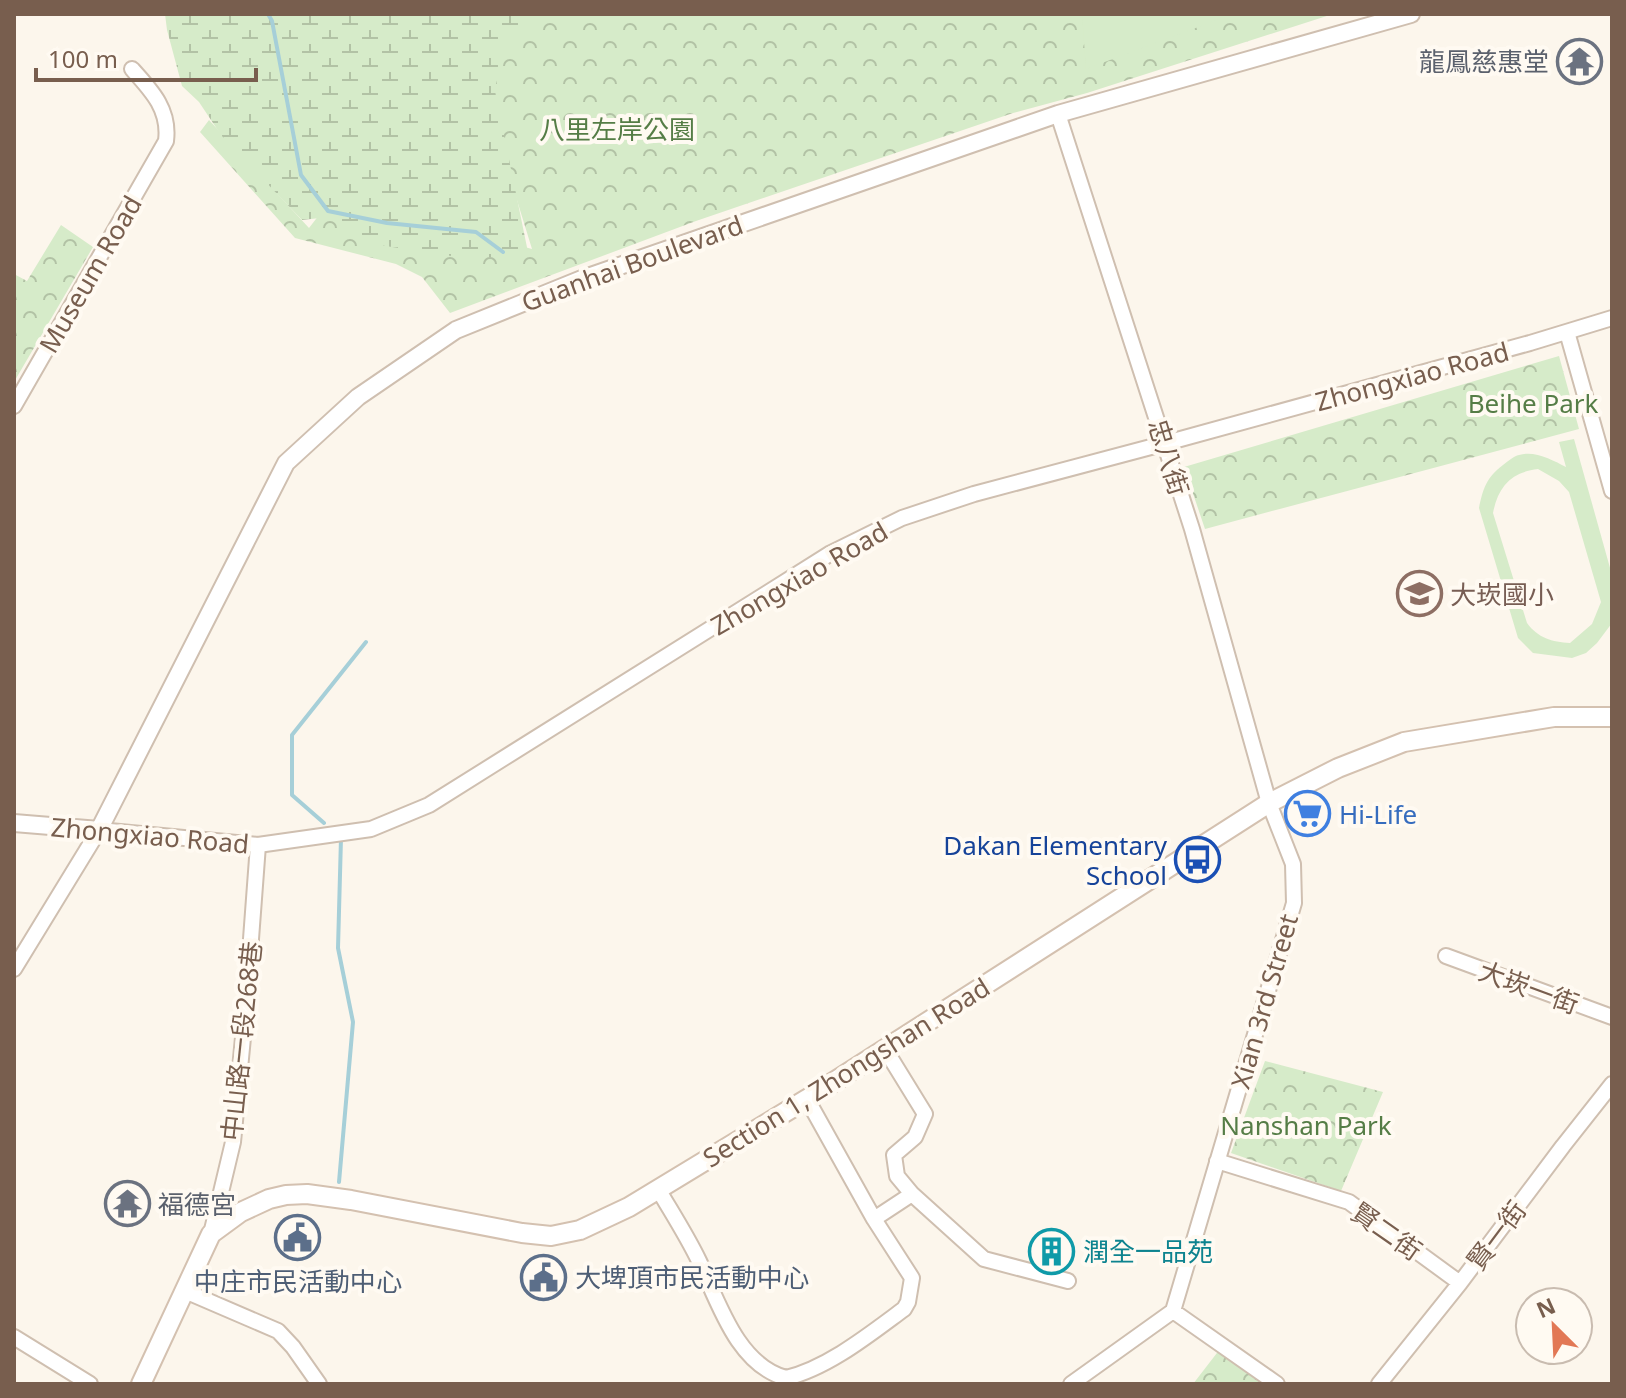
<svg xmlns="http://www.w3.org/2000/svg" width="1626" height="1398" viewBox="0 0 1626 1398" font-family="'Noto Sans','Noto Sans TC',sans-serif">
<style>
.forest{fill:url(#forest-crowns)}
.wetland{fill:url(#wetland-marsh)}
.pitch{fill:#d6ebc9;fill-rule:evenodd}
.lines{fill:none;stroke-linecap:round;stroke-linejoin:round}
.stream{stroke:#a6cfd8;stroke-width:4}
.minor-casing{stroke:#cfbfb0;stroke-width:18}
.tertiary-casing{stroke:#cfbfb0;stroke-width:20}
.secondary-casing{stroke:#d4c1b0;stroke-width:22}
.minor{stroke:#fff;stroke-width:14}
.tertiary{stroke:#fff;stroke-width:16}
.secondary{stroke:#fff;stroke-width:18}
.labels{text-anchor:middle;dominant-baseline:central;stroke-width:8;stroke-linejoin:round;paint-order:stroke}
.worship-label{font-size:26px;fill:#5b616d;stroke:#fffaf2;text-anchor:end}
.park-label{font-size:26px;fill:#557d46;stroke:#fffaf2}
.street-label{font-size:26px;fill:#785e4e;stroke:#fffaf2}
.education-label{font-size:26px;fill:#785e54;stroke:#fffaf2;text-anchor:start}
.shop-label{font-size:26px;fill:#366cbe;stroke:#fffaf2;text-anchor:start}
.transit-label{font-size:26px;fill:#164399;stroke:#fffaf2;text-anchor:end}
.culture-label{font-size:26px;fill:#0d838f;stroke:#fffaf2;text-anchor:start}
.service-label{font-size:26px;fill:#4e5e75;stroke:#fffaf2;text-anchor:start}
</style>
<defs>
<pattern id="forest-crowns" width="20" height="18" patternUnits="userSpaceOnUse" patternTransform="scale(2)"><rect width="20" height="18" fill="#d6ebc9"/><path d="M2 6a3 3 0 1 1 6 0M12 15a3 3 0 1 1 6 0" fill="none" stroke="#b2c2a5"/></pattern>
<pattern id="wetland-marsh" width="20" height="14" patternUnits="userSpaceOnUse" patternTransform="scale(2)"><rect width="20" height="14" fill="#d6ebc9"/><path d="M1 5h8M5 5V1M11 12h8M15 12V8" fill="none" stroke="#b2c2a5"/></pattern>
</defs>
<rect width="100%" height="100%" fill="#fcf6ec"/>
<path class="forest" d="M 518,14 L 1333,14 L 1087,93 L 1013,113 L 696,221 L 450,313 L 422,277 L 396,264 L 295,238 L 200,132 L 209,120 L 309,228 L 326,206 L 438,224 L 532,249 L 473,57 Z
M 61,225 L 93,247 L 14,382 L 14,274 L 27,281 Z
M 1559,356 L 1579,429 L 1205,529 L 1184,467 Z
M 1265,1061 L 1383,1092 L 1341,1191 L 1231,1153 Z
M 1220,1349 L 1265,1384 L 1193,1384 Z"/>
<path class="wetland" d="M 165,14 L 521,14 L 519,30 L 501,49 L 495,91 L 529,257 L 458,257 L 379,245 L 342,223 L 320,218 L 302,220 L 221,135 L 199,102 L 182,86 L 167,30 Z"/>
<path class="pitch" d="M 1082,14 L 1233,14 L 1086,69 Z
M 1574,439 L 1612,575 L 1612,623 L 1597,643 L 1586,653 L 1572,658 L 1533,653 L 1518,638 L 1479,508 C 1483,488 1487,477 1503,465 C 1507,462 1514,456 1519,455 C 1534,450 1553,460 1566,467 L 1559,442 ZM 1538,469 L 1559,481 L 1569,492 L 1601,602 L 1592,624 L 1570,643 C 1552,642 1538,638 1527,623 L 1493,513 C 1498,486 1512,472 1538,469 Z"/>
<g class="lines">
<path class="stream" d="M 268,14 L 272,21 L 301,175 L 328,211 L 387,223 L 476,232 L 503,252
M 324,823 L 292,795 L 292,735 L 366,642
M 339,1182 L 353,1022 L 338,948 L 341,838"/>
<defs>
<path id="minor" d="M 1058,114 L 1192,529 L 1269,803 L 1293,864 L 1294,903 L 1173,1311 L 1071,1384
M 1567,332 L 1612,491
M 14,406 L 166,141 C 170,110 152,91 132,69
M 1446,956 L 1612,1017
M 14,969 L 99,830 L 258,845 L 371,829 L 429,805 L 831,553 L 902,518 L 974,494 L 1166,443 L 1530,343 L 1612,318
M 885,1049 L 925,1114 L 915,1137 L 894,1155 L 897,1176 L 912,1194 L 984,1259 L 1068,1281
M 1217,1161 L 1349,1202 L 1460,1283
M 658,1189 C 672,1213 687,1236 699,1261 C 718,1301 737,1365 786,1378 C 828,1368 870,1334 904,1309 L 908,1302 L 912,1278 L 874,1219 L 807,1099
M 874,1219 L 912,1194
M 211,1234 L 233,1142 L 246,1006 L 258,845
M 185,1291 L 278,1331 L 293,1347 L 319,1384
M 1173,1311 L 1277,1384
M 14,1337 L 90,1384
M 1379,1384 L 1460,1283 L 1563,1146 L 1612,1084"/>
<path id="tertiary" d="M 14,823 L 99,830 L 286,463 L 358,397 L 456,330 L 582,279 L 1058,114 L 1411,14"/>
<path id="secondary" d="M 141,1384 L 211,1234 L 241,1212 L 269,1199 L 286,1195 L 307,1194 L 351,1200 L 522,1233 L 551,1236 L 580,1230 L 629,1207 L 807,1099 L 1269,803 L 1338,768 L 1404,742 L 1554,717 L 1612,717"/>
</defs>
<use href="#minor" class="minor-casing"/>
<use href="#tertiary" class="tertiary-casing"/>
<use href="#secondary" class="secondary-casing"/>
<use href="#minor" class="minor"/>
<use href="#tertiary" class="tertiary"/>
<use href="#secondary" class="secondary"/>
</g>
<defs>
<symbol id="temple-ring" viewBox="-11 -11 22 22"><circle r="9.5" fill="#fffaf2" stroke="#6b7280" stroke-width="1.5"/><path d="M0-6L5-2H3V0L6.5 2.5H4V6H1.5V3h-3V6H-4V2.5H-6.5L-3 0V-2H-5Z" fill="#6b7280"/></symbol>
<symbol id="school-ring" viewBox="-11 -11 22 22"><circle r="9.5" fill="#fffaf2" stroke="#8d6e63" stroke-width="1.5"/><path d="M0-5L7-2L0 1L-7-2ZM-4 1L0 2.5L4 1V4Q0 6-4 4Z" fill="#8d6e63"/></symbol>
<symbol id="supermarket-ring" viewBox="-11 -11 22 22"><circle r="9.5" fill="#fffaf2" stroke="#3f7fe0" stroke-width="1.5"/><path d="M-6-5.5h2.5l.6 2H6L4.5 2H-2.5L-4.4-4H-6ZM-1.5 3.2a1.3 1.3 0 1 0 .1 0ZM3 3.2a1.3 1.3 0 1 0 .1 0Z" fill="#3f7fe0"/></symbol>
<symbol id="bus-ring" viewBox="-11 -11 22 22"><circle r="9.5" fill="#fffaf2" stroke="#1a4fb4" stroke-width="1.5"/><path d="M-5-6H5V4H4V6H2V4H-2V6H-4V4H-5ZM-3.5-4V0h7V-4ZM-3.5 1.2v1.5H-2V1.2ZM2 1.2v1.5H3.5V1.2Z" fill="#1a4fb4"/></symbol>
<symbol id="civic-ring" viewBox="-11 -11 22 22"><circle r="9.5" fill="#fffaf2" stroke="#5c6f8a" stroke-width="1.5"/><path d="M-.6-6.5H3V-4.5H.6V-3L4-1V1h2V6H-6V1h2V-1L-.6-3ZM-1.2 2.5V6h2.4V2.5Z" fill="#5c6f8a"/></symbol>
<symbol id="building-ring" viewBox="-11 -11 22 22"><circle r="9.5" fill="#fffaf2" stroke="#0f9aa8" stroke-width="1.5"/><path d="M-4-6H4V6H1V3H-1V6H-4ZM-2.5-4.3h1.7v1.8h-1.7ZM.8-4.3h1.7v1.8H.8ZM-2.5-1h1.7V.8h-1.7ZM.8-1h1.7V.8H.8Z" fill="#0f9aa8"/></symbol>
</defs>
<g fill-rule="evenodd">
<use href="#temple-ring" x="1554" y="36" width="51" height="51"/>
<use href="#school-ring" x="1394" y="568" width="51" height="51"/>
<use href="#supermarket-ring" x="1282" y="788" width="51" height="51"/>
<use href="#bus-ring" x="1172" y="834" width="51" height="51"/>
<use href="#temple-ring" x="102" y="1178" width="51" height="51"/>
<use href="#civic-ring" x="272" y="1212" width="51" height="51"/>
<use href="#building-ring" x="1026" y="1226" width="51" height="51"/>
<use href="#civic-ring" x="518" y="1252" width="51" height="51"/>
</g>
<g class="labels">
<g class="worship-label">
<text x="1549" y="61">龍鳳慈惠堂</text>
<text x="158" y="1204" text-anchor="start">福德宮</text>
</g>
<g class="park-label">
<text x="617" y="129">八里左岸公園</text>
<text x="1533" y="403">Beihe Park</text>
<text x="1306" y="1125">Nanshan Park</text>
</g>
<g class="street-label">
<text transform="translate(632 263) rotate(-20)">Guanhai Boulevard</text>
<text transform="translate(90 274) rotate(-60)">Museum Road</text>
<text transform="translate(1412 376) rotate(-15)">Zhongxiao Road</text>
<text transform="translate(1169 457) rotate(73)">忠八街</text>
<text transform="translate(799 578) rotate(-30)">Zhongxiao Road</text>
<text transform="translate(150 835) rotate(5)">Zhongxiao Road</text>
<text transform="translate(1529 987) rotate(20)">大崁一街</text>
<text transform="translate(1264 1001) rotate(-74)">Xian 3rd Street</text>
<text transform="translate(241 1041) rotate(-84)">中山路一段268巷</text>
<text transform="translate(846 1072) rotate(-32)">Section 1, Zhongshan Road</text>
<text transform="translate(1387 1231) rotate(35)">賢二街</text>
<text transform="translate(1496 1235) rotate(-53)">賢一街</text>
</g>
<g class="education-label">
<text x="1450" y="594">大崁國小</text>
</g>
<g class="shop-label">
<text x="1339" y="814">Hi-Life</text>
</g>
<g class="transit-label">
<text x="1167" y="845">Dakan Elementary<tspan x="1167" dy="30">School</tspan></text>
</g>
<g class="culture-label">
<text x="1083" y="1251">潤全一品苑</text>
</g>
<g class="service-label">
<text x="575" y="1277">大埤頂市民活動中心</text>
<text x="298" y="1281" text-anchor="middle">中庄市民活動中心</text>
</g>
</g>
<rect width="1626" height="1398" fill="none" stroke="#785e4e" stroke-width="32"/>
<g transform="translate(1554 1326) rotate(336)"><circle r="38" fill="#fffaf2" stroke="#c9bcb0" stroke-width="2"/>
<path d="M0-6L14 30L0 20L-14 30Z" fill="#e27855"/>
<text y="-12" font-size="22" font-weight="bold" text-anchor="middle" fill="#785e4e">N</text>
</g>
<path d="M36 68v12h220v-12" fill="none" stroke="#785e4e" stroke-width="4"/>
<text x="48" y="68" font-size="24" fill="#785e4e" stroke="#fffaf2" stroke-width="6" paint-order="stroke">100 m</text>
</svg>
